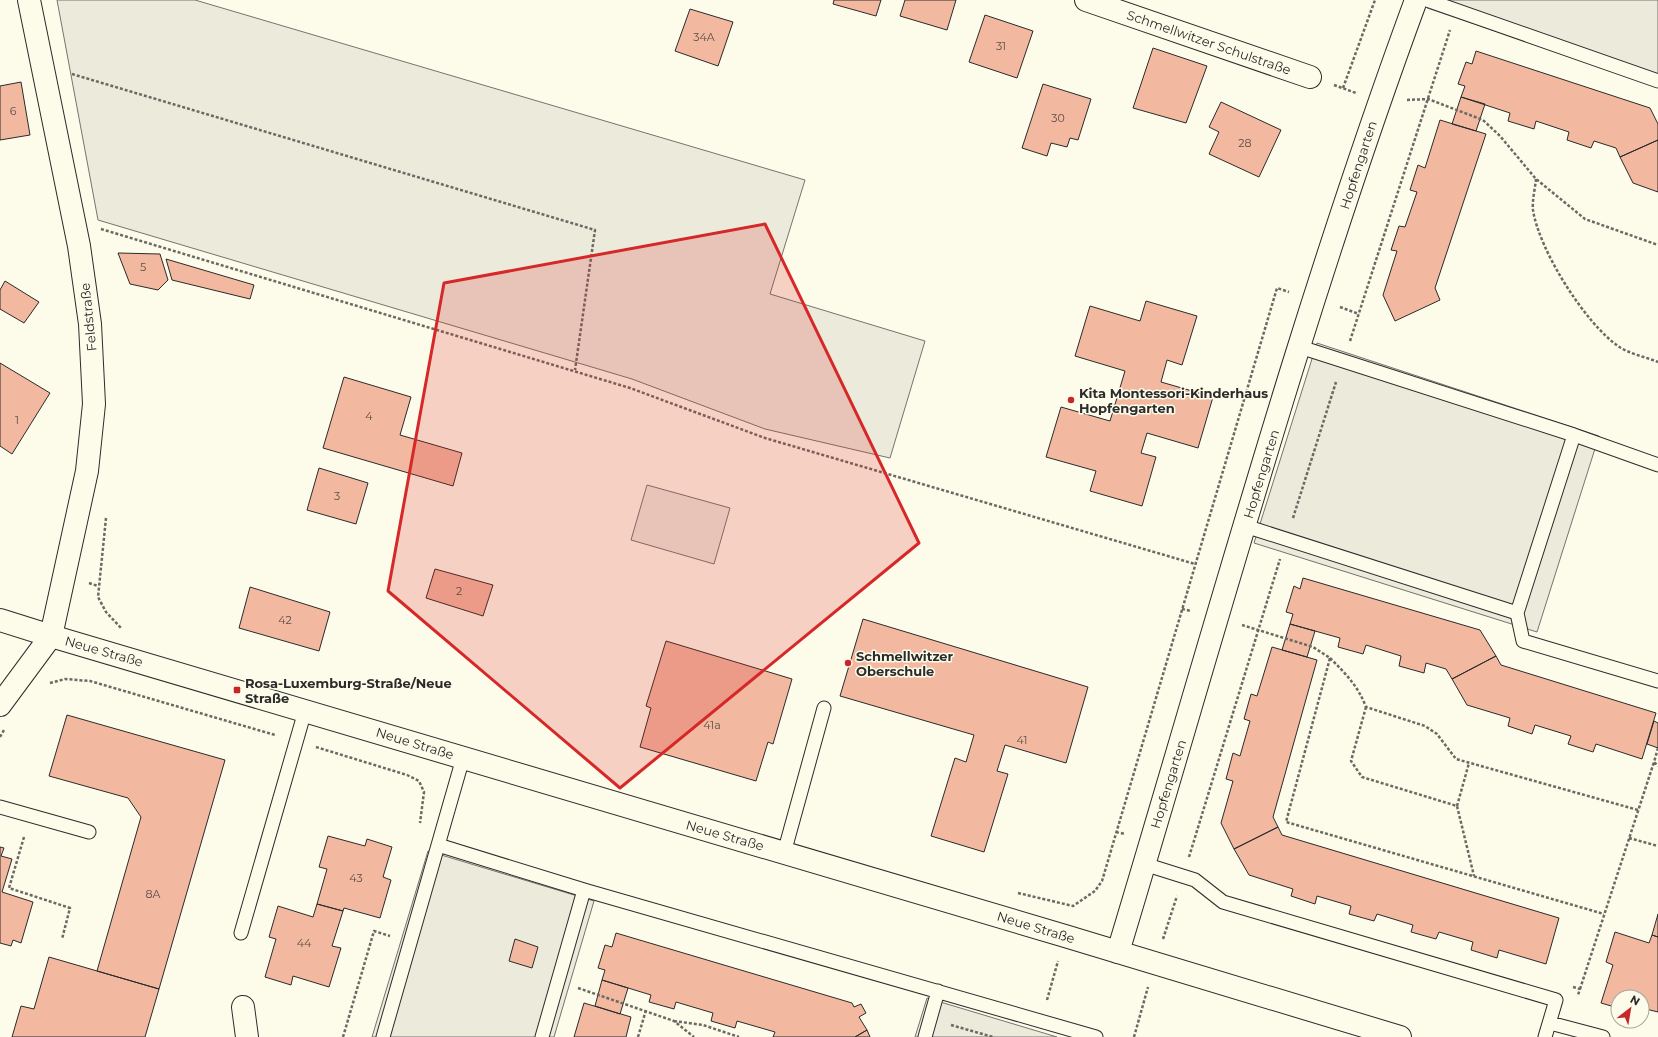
<svg xmlns="http://www.w3.org/2000/svg" width="1658" height="1037" viewBox="0 0 1658 1037" font-family="Montserrat,sans-serif">
<style>
.green{fill:#ecebdb;stroke:#74746e}
.parking{fill:#eceadb;stroke:#74746e}
.building{fill:#f2b8a0;stroke:#2b2b2b}
.lines{fill:none;stroke-linecap:round;stroke-linejoin:round}
.lane-casing{stroke:#2b2b2b;stroke-width:15}
.street-casing{stroke:#2b2b2b;stroke-width:24}
.secondary-casing{stroke:#2b2b2b;stroke-width:24}
.path{stroke:#6a6964;stroke-width:2.5;stroke-dasharray:3 2;stroke-linecap:butt}
.lane{stroke:#fdfbea;stroke-width:13}
.street{stroke:#fdfbea;stroke-width:22}
.secondary{stroke:#fdfbea;stroke-width:22}
.marked{fill:#d62828;fill-opacity:0.2;stroke:#d62828;stroke-width:3;stroke-linejoin:round}
.poi-dot{fill:#c62828;stroke:#fdfbea;stroke-width:1.5}
.labels{text-anchor:middle;dominant-baseline:central;stroke-width:3;stroke-linejoin:round;paint-order:stroke}
.number-label{font-size:11px;fill:#5d4e48}
.street-label{font-size:13px;fill:#2b2b2b;stroke:#fdfbea}
.poi-label{font-size:13px;font-weight:bold;fill:#2b2b2b;stroke:#fdfbea;text-anchor:start}
</style>
<rect width="100%" height="100%" fill="#fdfbea"/>
<path class="green" d="M 57,0 L 195,0 L 805,180 L 770,294 L 925,341 L 890,458 L 765,429 L 632,379 L 98,220 Z
M 647,485 L 730,508 L 714,564 L 631,540 Z"/>
<path class="parking" d="M 1429,0 L 1658,0 L 1658,86 L 1427,8 Z
M 1317,343 L 1599,436 L 1537,632 L 1254,543 Z
M 428,851 L 594,901 L 554,1037 L 372,1037 Z
M 927,998 L 1057,1037 L 915,1037 Z"/>
<path class="building" d="M 834,0 L 881,0 L 876,16 L 833,4 Z
M 905,0 L 956,0 L 947,30 L 900,16 Z
M 690,9 L 733,22 L 718,66 L 675,51 Z
M 985,15 L 1033,31 L 1017,78 L 969,62 Z
M 1153,48 L 1207,66 L 1186,123 L 1133,108 Z
M 1476,51 L 1650,108 L 1658,124 L 1658,140 L 1620,157 L 1616,148 L 1594,141 L 1591,148 L 1567,140 L 1569,132 L 1536,121 L 1534,129 L 1508,121 L 1510,113 L 1461,97 L 1465,86 L 1458,84 L 1466,62 L 1472,64 Z
M 21,82 L 30,135 L 0,140 L 0,86 Z
M 1043,84 L 1091,99 L 1078,140 L 1070,138 L 1067,147 L 1051,143 L 1047,156 L 1022,148 Z
M 1461,97 L 1485,104 L 1476,131 L 1452,124 Z
M 1221,102 L 1281,130 L 1259,177 L 1209,154 L 1219,132 L 1209,127 Z
M 1440,120 L 1486,134 L 1435,288 L 1440,300 L 1395,321 L 1383,295 L 1397,251 L 1391,250 L 1399,226 L 1405,227 L 1417,192 L 1410,190 L 1418,165 L 1425,168 Z
M 1658,140 L 1658,192 L 1633,183 L 1620,157 Z
M 118,253 L 160,254 L 168,280 L 158,290 L 130,284 Z
M 166,259 L 254,285 L 250,299 L 172,280 Z
M 5,281 L 39,302 L 24,323 L 0,309 L 0,290 Z
M 1146,301 L 1197,316 L 1182,365 L 1167,360 L 1161,382 L 1213,397 L 1198,448 L 1147,433 L 1141,453 L 1156,457 L 1142,506 L 1090,491 L 1096,471 L 1046,457 L 1061,407 L 1110,421 L 1125,371 L 1075,356 L 1090,306 L 1140,321 Z
M 0,363 L 50,393 L 12,454 L 0,446 Z
M 344,377 L 411,397 L 400,435 L 462,453 L 453,486 L 323,448 Z
M 319,468 L 368,483 L 356,524 L 307,510 Z
M 435,569 L 493,585 L 483,616 L 426,598 Z
M 1303,578 L 1480,630 L 1496,656 L 1452,679 L 1446,669 L 1426,663 L 1424,673 L 1399,666 L 1401,656 L 1366,645 L 1363,654 L 1338,647 L 1340,638 L 1290,624 L 1293,614 L 1286,612 L 1294,586 L 1300,589 Z
M 250,587 L 330,612 L 319,651 L 239,628 Z
M 863,619 L 1088,687 L 1066,763 L 1005,745 L 997,771 L 1008,774 L 984,852 L 931,836 L 955,758 L 966,762 L 974,735 L 840,696 Z
M 1290,624 L 1315,631 L 1307,657 L 1282,650 Z
M 666,641 L 792,679 L 773,744 L 768,742 L 756,781 L 640,747 L 651,708 L 646,706 Z
M 1272,647 L 1317,660 L 1273,817 L 1278,827 L 1234,849 L 1221,823 L 1233,781 L 1226,779 L 1233,753 L 1240,756 L 1250,721 L 1244,719 L 1251,694 L 1257,696 Z
M 1496,656 L 1501,665 L 1656,713 L 1642,759 L 1596,744 L 1593,752 L 1568,744 L 1571,736 L 1535,725 L 1532,734 L 1508,726 L 1510,718 L 1467,705 L 1452,679 Z
M 67,715 L 225,760 L 159,989 L 97,971 L 141,817 L 128,798 L 49,776 Z
M 1654,721 L 1658,723 L 1658,748 L 1647,744 Z
M 1278,827 L 1282,835 L 1559,918 L 1546,964 L 1499,950 L 1497,958 L 1471,950 L 1473,942 L 1439,932 L 1436,939 L 1411,932 L 1413,925 L 1377,914 L 1374,921 L 1349,914 L 1351,906 L 1317,896 L 1315,904 L 1291,896 L 1293,889 L 1249,875 L 1234,849 Z
M 328,836 L 365,846 L 367,839 L 392,847 L 383,877 L 391,880 L 380,918 L 344,908 L 343,911 L 317,904 L 327,869 L 319,867 Z
M 0,847 L 4,848 L 1,856 L 12,859 L 2,892 L 33,902 L 21,943 L 13,940 L 11,946 L 0,943 Z
M 317,904 L 343,911 L 332,946 L 341,948 L 329,987 L 293,976 L 291,985 L 265,977 L 276,939 L 269,937 L 278,906 L 313,917 Z
M 1658,914 L 1658,937 L 1652,935 Z
M 1615,932 L 1649,943 L 1652,935 L 1658,937 L 1658,1012 L 1642,1008 L 1642,997 L 1618,997 L 1618,1008 L 1601,1003 L 1613,965 L 1606,962 Z
M 616,933 L 852,1003 L 854,1007 L 861,1004 L 866,1013 L 859,1017 L 867,1030 L 855,1037 L 773,1037 L 775,1032 L 737,1021 L 735,1028 L 711,1021 L 713,1013 L 676,1002 L 674,1009 L 649,1002 L 651,995 L 602,980 L 605,970 L 598,968 L 605,945 L 612,947 Z
M 515,939 L 538,947 L 532,968 L 509,961 Z
M 49,957 L 159,989 L 145,1037 L 12,1037 L 21,1006 L 34,1009 Z
M 602,980 L 628,988 L 620,1014 L 595,1006 Z
M 584,1003 L 631,1017 L 626,1037 L 574,1037 Z
M 867,1030 L 870,1037 L 855,1037 Z"/>
<g class="lines">
<defs>
<path id="lane" d="M 1427,0 L 1658,81
M 1574,435 L 1658,465
M 1245,526 L 1517,613 L 1574,435 L 1300,347
M 1517,613 L 1523,641 L 1658,681
M 0,807 L 89,832
M 438,845 L 584,890
M 784,853 L 824,708
M 1144,864 L 1195,880 L 1223,902 L 1556,1000 L 1545,1037
M 241,933 L 305,711
M 1550,1023 L 1603,1037
M 383,1037 L 463,758
M 542,1037 L 584,890 L 1096,1037
M 925,1037 L 938,991"/>
<path id="street" d="M 1086,0 L 1310,77
M 0,620 L 51,636 L 0,705
M 1118,952 C 1214,634 1301,312 1416,0
M 243,1007 L 247,1037"/>
<path id="secondary" d="M 29,0 L 79,246 L 90,324 L 94,404 L 87,471 L 51,636 L 1065,936 L 1400,1037"/>
</defs>
<use href="#lane" class="lane-casing"/>
<use href="#street" class="street-casing"/>
<use href="#secondary" class="secondary-casing"/>
<path class="path" d="M 72,74 L 595,230 L 575,370
M 1334,85 L 1356,93
M 1343,88 L 1375,0
M 1407,100 L 1428,99 L 1483,120 L 1500,136 L 1536,179 L 1585,219 L 1658,245
M 1536,179 C 1535,189 1532,201 1533,210 C 1539,250 1585,323 1618,346 C 1629,354 1646,357 1658,362
M 101,229 L 630,388 L 765,438 L 1195,564
M 1340,307 L 1359,314
M 1350,341 L 1450,30
M 106,518 L 98,597 L 106,612 L 121,628
M 1293,518 L 1336,382
M 89,583 L 98,586
M 1182,609 L 1191,611
M 1242,625 L 1313,647 L 1330,658 L 1286,822 L 1604,914
M 1330,658 C 1346,674 1358,686 1366,707 L 1425,726 L 1437,734 L 1456,759 L 1638,810
M 50,683 L 65,679 L 90,681 L 275,735
M 1366,707 L 1351,761 L 1362,777 L 1457,806 L 1474,876
M 0,737 L 4,730
M 316,747 L 407,775 L 419,781 L 424,792 L 420,823
M 1658,748 L 1654,762 L 1658,766
M 1457,806 L 1469,763
M 1116,832 L 1125,834
M 24,837 L 9,888 L 70,908 L 62,939
M 1629,838 L 1658,846
M 1189,857 L 1280,559
M 1018,893 L 1073,906 L 1095,891 L 1102,881 L 1277,288 L 1289,292
M 1163,939 L 1177,896
M 1573,987 L 1580,989 L 1578,995
M 578,988 L 674,1021 L 694,1037
M 1580,989 L 1654,762
M 1047,1000 L 1058,961
M 674,1021 L 703,1025 L 739,1037
M 951,1025 L 993,1037
M 343,1037 L 374,931 L 390,936
M 638,1037 L 646,1010
M 1134,1037 L 1148,987"/>
<use href="#lane" class="lane"/>
<use href="#street" class="street"/>
<use href="#secondary" class="secondary"/>
</g>
<path class="marked" d="M 765,224 L 919,543 L 620,788 L 388,591 L 444,283 Z"/>
<g class="poi-dot">
<circle cx="1071" cy="400" r="4"/>
<circle cx="848" cy="663" r="4"/>
<rect x="233" y="686" width="8" height="8" rx="2"/>
</g>
<g class="labels">
<g class="number-label">
<text x="704" y="37">34A</text>
<text x="1001" y="46">31</text>
<text x="13" y="111">6</text>
<text x="1058" y="118">30</text>
<text x="1245" y="143">28</text>
<text x="143" y="267">5</text>
<text x="369" y="416">4</text>
<text x="17" y="420">1</text>
<text x="337" y="496">3</text>
<text x="459" y="591">2</text>
<text x="285" y="620">42</text>
<text x="712" y="725">41a</text>
<text x="1022" y="740">41</text>
<text x="356" y="878">43</text>
<text x="153" y="894">8A</text>
<text x="304" y="943">44</text>
</g>
<g class="street-label">
<text transform="translate(1209 42) rotate(19)">Schmellwitzer Schulstraße</text>
<text transform="translate(1358 165) rotate(-72)">Hopfengarten</text>
<text transform="translate(88 317) rotate(-96)">Feldstraße</text>
<text transform="translate(1261 474) rotate(-73)">Hopfengarten</text>
<text transform="translate(104 651) rotate(16)">Neue Straße</text>
<text transform="translate(415 743) rotate(17)">Neue Straße</text>
<text transform="translate(1168 784) rotate(-73)">Hopfengarten</text>
<text transform="translate(725 835) rotate(16)">Neue Straße</text>
<text transform="translate(1036 927) rotate(17)">Neue Straße</text>
</g>
<g class="poi-label">
<text x="1079" y="393">Kita Montessori-Kinderhaus<tspan x="1079" dy="15">Hopfengarten</tspan></text>
<text x="856" y="656">Schmellwitzer<tspan x="856" dy="15">Oberschule</tspan></text>
<text x="245" y="683">Rosa-Luxemburg-Straße/Neue<tspan x="245" dy="15">Straße</tspan></text>
</g>
</g>
<g transform="translate(1630 1009) rotate(31)"><circle r="19" fill="#fdfbea" stroke="#a9a89e"/>
<path d="M0-3L7 15L0 10L-7 15Z" fill="#c62828"/>
<text y="-6" font-size="11" font-weight="bold" text-anchor="middle" fill="#2b2b2b">N</text>
</g>
</svg>
